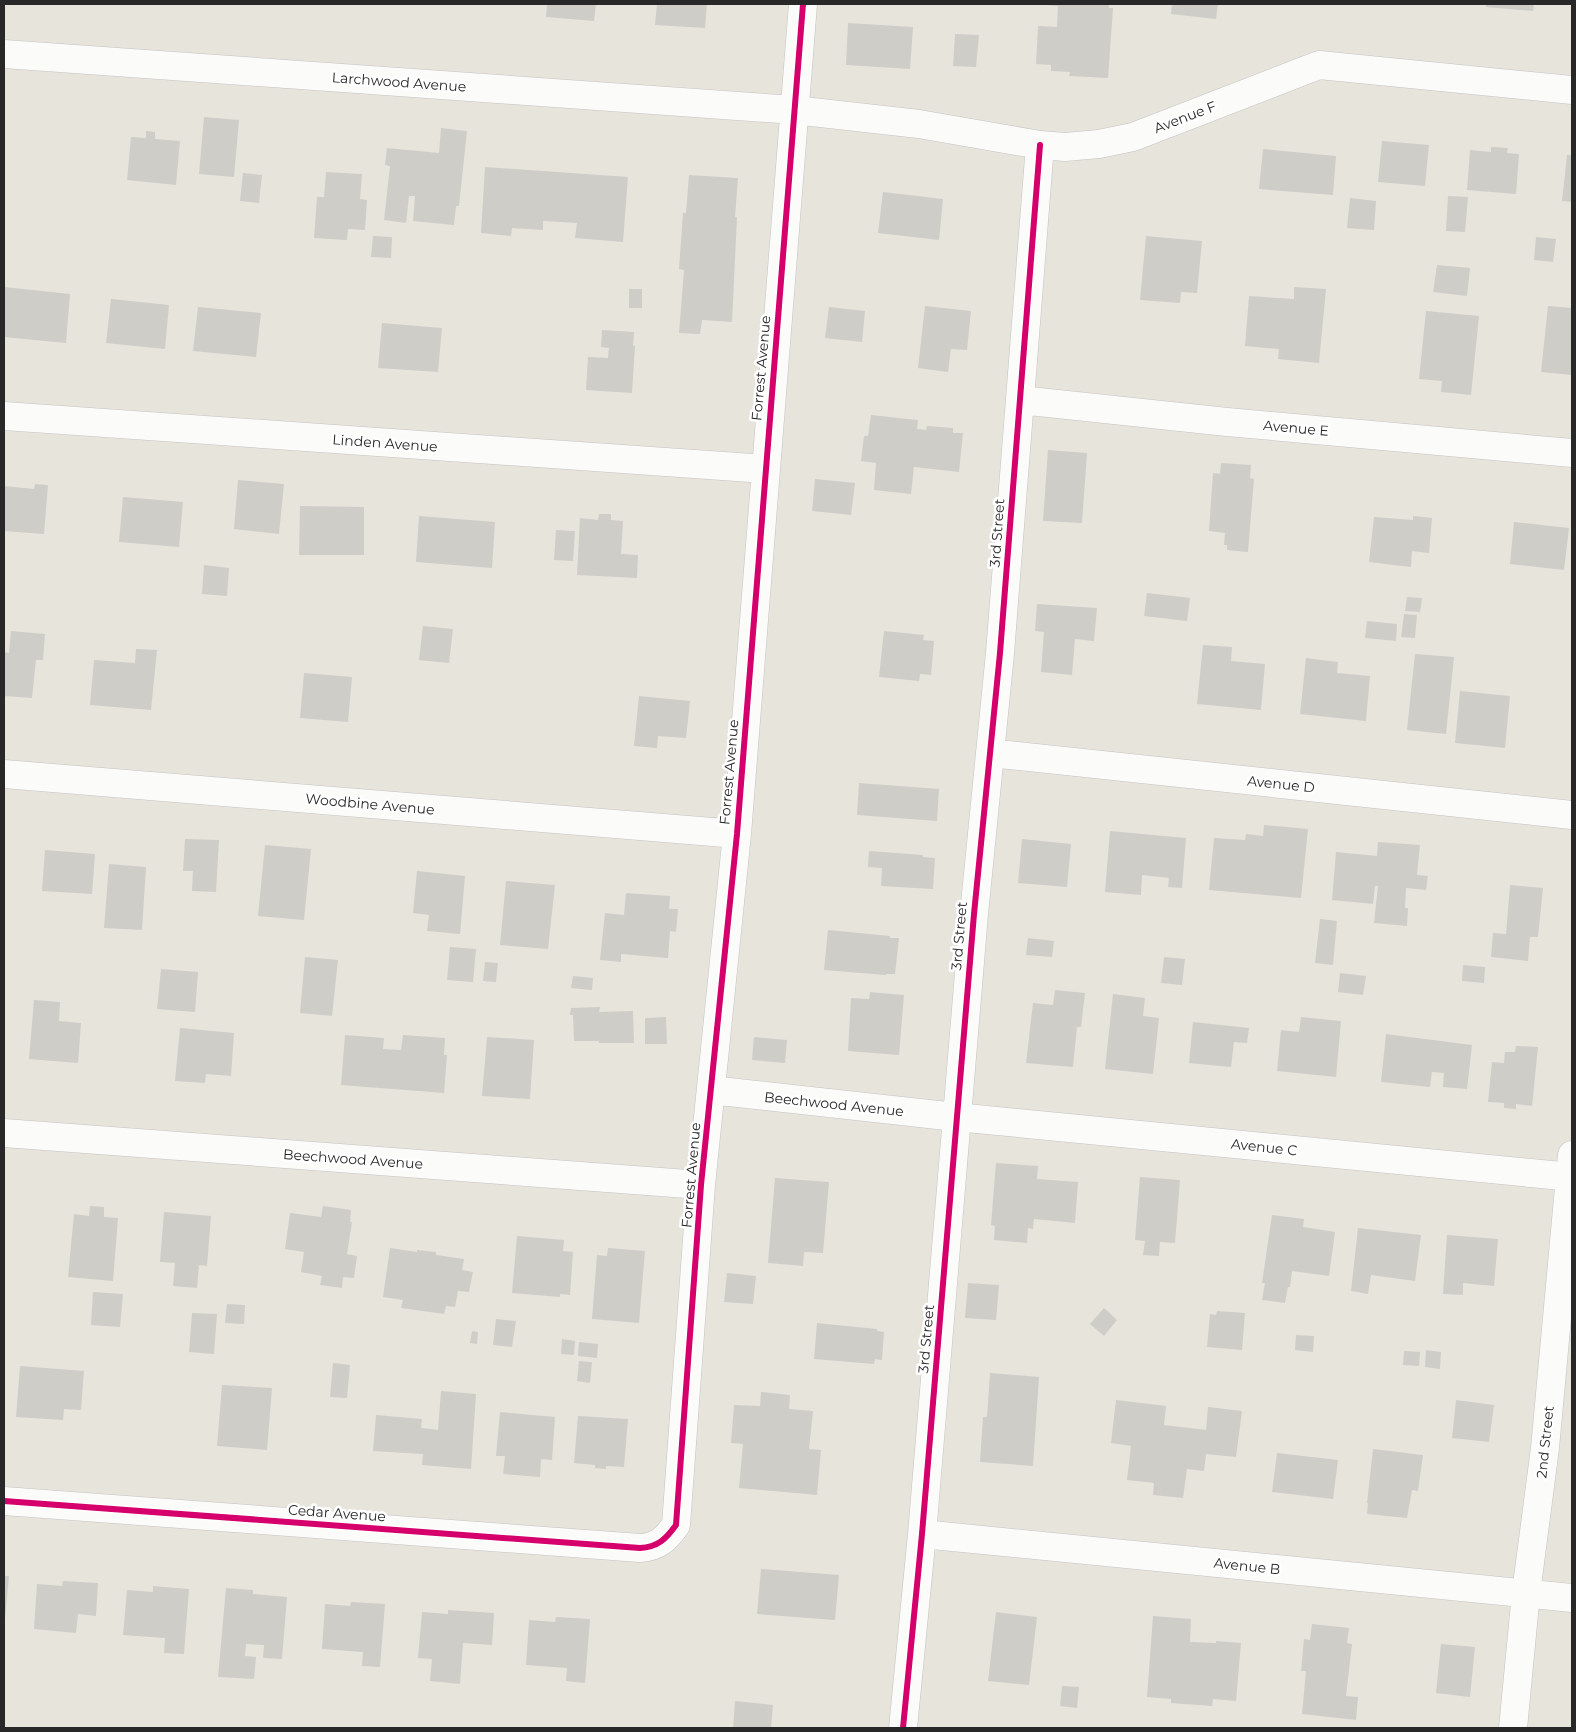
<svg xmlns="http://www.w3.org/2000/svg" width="1576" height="1732" viewBox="0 0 1576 1732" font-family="Montserrat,sans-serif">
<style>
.building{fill:#cfcdc8}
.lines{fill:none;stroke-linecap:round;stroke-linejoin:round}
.street-casing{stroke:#c4c3c2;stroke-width:29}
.street{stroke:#fbfbfa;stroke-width:28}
.cycleway-casing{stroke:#fff;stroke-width:9}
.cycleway{stroke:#d6006c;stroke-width:6}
.labels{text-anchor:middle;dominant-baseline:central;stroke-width:5;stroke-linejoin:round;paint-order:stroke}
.street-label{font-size:14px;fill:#282828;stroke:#fff}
</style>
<rect width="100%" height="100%" fill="#e7e4dc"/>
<path class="building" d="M 547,4 L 596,4 L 594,21 L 546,17 Z
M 657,4 L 707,4 L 705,28 L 655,25 Z
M 1046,4 L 1109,4 L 1109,8 L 1113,8 L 1108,78 L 1069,76 L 1070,72 L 1051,71 L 1051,65 L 1036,64 L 1038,26 L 1057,27 L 1058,6 L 1046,5 Z
M 1172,4 L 1218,4 L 1216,19 L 1171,14 Z
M 1486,4 L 1534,4 L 1533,11 L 1486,7 Z
M 848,23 L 913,27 L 910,69 L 846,65 Z
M 955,34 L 979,35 L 976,67 L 953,66 Z
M 204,117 L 239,120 L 234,177 L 199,174 Z
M 441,128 L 467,131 L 459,206 L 456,206 L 454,225 L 413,221 L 415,196 L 409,196 L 406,223 L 384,220 L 390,166 L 385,165 L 387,148 L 439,153 Z
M 146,131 L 155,132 L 155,139 L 180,141 L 176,185 L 127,180 L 131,137 L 146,138 Z
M 1382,141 L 1429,145 L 1425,186 L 1378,182 Z
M 1491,147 L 1508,148 L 1507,153 L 1519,154 L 1516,194 L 1467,190 L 1470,150 L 1491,152 Z
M 1263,149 L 1336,156 L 1333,195 L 1259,189 Z
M 1567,155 L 1572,155 L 1572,202 L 1562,201 Z
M 485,167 L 628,177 L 623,242 L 575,238 L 577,223 L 543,221 L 543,230 L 512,228 L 511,236 L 481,233 Z
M 326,172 L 362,174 L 360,199 L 367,200 L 365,230 L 348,229 L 347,240 L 314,238 L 317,197 L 324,197 Z
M 243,173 L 262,175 L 259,203 L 240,201 Z
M 689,175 L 738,178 L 735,217 L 737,217 L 732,322 L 702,320 L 700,334 L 679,333 L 684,270 L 679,269 L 683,213 L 686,213 Z
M 883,192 L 943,199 L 939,240 L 878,233 Z
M 1448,196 L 1468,197 L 1465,232 L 1446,231 Z
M 1350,198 L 1376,201 L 1374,230 L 1347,228 Z
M 373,236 L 392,237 L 391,258 L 371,257 Z
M 1146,236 L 1202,241 L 1197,293 L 1181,292 L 1180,303 L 1140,300 Z
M 1536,237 L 1556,239 L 1553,262 L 1534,260 Z
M 1437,265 L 1470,268 L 1467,296 L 1433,292 Z
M 4,287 L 70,294 L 66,343 L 4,337 Z
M 1294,287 L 1326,289 L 1319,363 L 1278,359 L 1279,349 L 1245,346 L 1249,296 L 1294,299 Z
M 629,289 L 642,289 L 642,308 L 629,308 Z
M 111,299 L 169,305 L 165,349 L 106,343 Z
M 925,306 L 971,311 L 967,350 L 951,349 L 948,372 L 918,368 Z
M 1548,306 L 1572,308 L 1572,375 L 1541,372 Z
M 198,307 L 261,313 L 256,357 L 193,351 Z
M 829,307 L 865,311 L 862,342 L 825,338 Z
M 1426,311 L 1479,316 L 1471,395 L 1441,392 L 1442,381 L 1419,379 Z
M 382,323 L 442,328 L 438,372 L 378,368 Z
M 602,330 L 634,332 L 633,346 L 635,345 L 632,393 L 586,390 L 588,357 L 608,358 L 609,348 L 601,347 Z
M 871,415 L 918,420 L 917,429 L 926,430 L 927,426 L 953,428 L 953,433 L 963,433 L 959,472 L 914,467 L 911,494 L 874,490 L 876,463 L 861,461 L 864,436 L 868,436 Z
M 1048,450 L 1087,453 L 1082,523 L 1043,521 Z
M 1221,463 L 1251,465 L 1250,478 L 1254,479 L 1248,552 L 1227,550 L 1227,545 L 1224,545 L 1225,533 L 1209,531 L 1213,473 L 1220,474 Z
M 815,479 L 855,483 L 851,515 L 812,511 Z
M 238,480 L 284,484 L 279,534 L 234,529 Z
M 35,484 L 48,485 L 44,534 L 4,531 L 4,486 L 34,489 Z
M 123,497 L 183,502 L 179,547 L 119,542 Z
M 300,506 L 364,507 L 364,555 L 299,555 Z
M 599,514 L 611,514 L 611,520 L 623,521 L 621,554 L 638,555 L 637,578 L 577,575 L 580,518 L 598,520 Z
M 419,516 L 495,522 L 492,568 L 416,562 Z
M 1413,516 L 1432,518 L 1429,553 L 1412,551 L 1411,567 L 1369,562 L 1374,517 L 1413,520 Z
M 1514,522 L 1569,528 L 1564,570 L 1510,564 Z
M 556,530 L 575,531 L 573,561 L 554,560 Z
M 204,565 L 229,568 L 227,596 L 202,594 Z
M 1147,593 L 1190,598 L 1187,621 L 1144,616 Z
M 1407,597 L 1422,598 L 1420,612 L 1405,611 Z
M 1037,604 L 1097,608 L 1094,641 L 1075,639 L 1072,675 L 1041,672 L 1044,632 L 1035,631 Z
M 1404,614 L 1417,615 L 1415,638 L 1401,637 Z
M 1367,621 L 1397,624 L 1396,641 L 1365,638 Z
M 423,626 L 453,629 L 449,663 L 419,660 Z
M 11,631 L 45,634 L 43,660 L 36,660 L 32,698 L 4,696 L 4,652 L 9,653 Z
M 884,631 L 924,635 L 923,640 L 934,641 L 931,675 L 920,674 L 919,681 L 879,677 Z
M 1203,645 L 1232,647 L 1231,661 L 1265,664 L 1261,710 L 1197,704 Z
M 136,649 L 157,650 L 151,710 L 90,705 L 94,660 L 135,663 Z
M 1415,654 L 1454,657 L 1446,734 L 1407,730 Z
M 1306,658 L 1338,662 L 1337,673 L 1370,676 L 1366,721 L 1300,714 Z
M 304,673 L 352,677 L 348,722 L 300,718 Z
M 1460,691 L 1510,696 L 1505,748 L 1455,743 Z
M 639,696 L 690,701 L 686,738 L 658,736 L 657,748 L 634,746 Z
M 859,783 L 939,789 L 937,821 L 857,815 Z
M 1264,825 L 1308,829 L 1301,898 L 1209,890 L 1214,838 L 1245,840 L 1246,834 L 1263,836 Z
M 1110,831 L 1186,838 L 1182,888 L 1168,887 L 1169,878 L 1142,875 L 1141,895 L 1105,892 Z
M 185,839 L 219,840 L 216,892 L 192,891 L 193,871 L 183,871 Z
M 1022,839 L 1071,844 L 1067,887 L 1018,883 Z
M 1378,842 L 1420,845 L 1417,875 L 1428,876 L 1426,890 L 1406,888 L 1405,908 L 1408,908 L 1407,926 L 1374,923 L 1378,886 L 1375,886 L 1373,904 L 1332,900 L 1336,852 L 1377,856 Z
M 265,845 L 311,849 L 304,920 L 258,916 Z
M 45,850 L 95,854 L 92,894 L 42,891 Z
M 869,851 L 923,855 L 923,857 L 935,858 L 933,889 L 881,886 L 882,868 L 868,867 Z
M 109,864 L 146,867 L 142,930 L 104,928 Z
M 417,871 L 465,876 L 460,934 L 427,931 L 429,915 L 413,913 Z
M 506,881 L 555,885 L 548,949 L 500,945 Z
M 1510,885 L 1543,888 L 1538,937 L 1530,937 L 1528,961 L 1491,957 L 1493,933 L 1506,934 Z
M 626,893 L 670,896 L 669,909 L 678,909 L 676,932 L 670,931 L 668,958 L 621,954 L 621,962 L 600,960 L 605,913 L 624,915 Z
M 1320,919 L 1337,921 L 1333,965 L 1315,963 Z
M 828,930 L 890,936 L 890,938 L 899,938 L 895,974 L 886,974 L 886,975 L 824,970 Z
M 1028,938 L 1054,941 L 1052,957 L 1026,955 Z
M 450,947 L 476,949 L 473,982 L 447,980 Z
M 305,957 L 338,960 L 332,1016 L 300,1013 Z
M 1164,957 L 1185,959 L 1182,985 L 1161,983 Z
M 485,962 L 498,963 L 496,982 L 483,981 Z
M 1463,965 L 1485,967 L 1484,983 L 1462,981 Z
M 161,969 L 198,972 L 195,1012 L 157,1009 Z
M 1340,973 L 1366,976 L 1363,995 L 1338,992 Z
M 573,976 L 593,978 L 592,990 L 571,988 Z
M 1055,990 L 1085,993 L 1081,1027 L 1077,1027 L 1073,1067 L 1026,1063 L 1033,1003 L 1053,1005 Z
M 870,992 L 904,995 L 899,1055 L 848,1051 L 851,998 L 869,999 Z
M 1113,994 L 1145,998 L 1143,1016 L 1159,1018 L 1153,1074 L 1105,1069 Z
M 34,1000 L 60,1002 L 59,1021 L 81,1023 L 78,1063 L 29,1059 Z
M 600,1007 L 599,1012 L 633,1011 L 634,1043 L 599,1043 L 599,1041 L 574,1041 L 573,1015 L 570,1015 L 571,1008 Z
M 666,1017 L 667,1044 L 645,1044 L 645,1018 Z
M 1301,1017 L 1341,1021 L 1336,1077 L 1277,1071 L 1281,1030 L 1299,1032 Z
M 1193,1022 L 1249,1028 L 1247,1043 L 1234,1042 L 1231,1067 L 1189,1063 Z
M 180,1028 L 234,1033 L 231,1076 L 206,1074 L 205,1083 L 175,1081 Z
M 1386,1034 L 1472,1045 L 1467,1089 L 1443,1087 L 1444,1073 L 1432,1072 L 1430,1087 L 1381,1082 Z
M 345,1035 L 384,1038 L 383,1049 L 401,1050 L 403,1035 L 445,1038 L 444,1055 L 447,1055 L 444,1093 L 341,1085 Z
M 487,1037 L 534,1040 L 530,1099 L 482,1096 Z
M 754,1037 L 787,1040 L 785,1063 L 752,1060 Z
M 1516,1046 L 1538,1047 L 1532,1106 L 1516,1104 L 1516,1109 L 1504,1108 L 1504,1103 L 1488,1102 L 1492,1062 L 1504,1063 L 1505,1052 L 1515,1052 Z
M 996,1163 L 1038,1166 L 1037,1179 L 1078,1182 L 1075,1223 L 1034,1219 L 1033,1229 L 1028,1228 L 1027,1243 L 994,1240 L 995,1226 L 991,1225 Z
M 1140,1177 L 1180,1180 L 1175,1243 L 1160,1242 L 1159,1256 L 1143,1255 L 1145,1241 L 1135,1240 Z
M 775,1178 L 829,1182 L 823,1253 L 804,1252 L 803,1266 L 768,1263 Z
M 90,1206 L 104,1207 L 104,1217 L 118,1218 L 113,1281 L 68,1277 L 74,1214 L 89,1216 Z
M 323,1206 L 351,1210 L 350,1222 L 352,1222 L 347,1254 L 357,1256 L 354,1278 L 343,1277 L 342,1288 L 320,1285 L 322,1276 L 301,1272 L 304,1252 L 285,1249 L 290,1213 L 321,1217 Z
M 164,1212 L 211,1216 L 207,1266 L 199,1265 L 197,1288 L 173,1286 L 175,1263 L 160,1262 Z
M 1272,1215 L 1304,1219 L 1303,1227 L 1335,1232 L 1329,1276 L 1292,1271 L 1290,1287 L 1288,1287 L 1285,1303 L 1262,1300 L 1265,1283 L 1262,1283 Z
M 1358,1228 L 1421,1235 L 1415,1281 L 1371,1275 L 1368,1294 L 1351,1291 Z
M 1447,1235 L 1498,1239 L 1494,1286 L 1463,1283 L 1463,1295 L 1443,1294 Z
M 517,1236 L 564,1240 L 563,1251 L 573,1252 L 570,1295 L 560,1294 L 560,1297 L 512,1293 Z
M 390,1248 L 417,1252 L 417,1250 L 436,1252 L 436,1255 L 464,1259 L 462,1270 L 473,1272 L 469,1292 L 458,1291 L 455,1307 L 446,1306 L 444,1314 L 401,1308 L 403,1300 L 383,1297 Z
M 608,1248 L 645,1251 L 639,1323 L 592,1319 L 597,1255 L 607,1256 Z
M 727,1273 L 756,1276 L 753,1304 L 724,1302 Z
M 968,1283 L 999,1285 L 996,1320 L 965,1318 Z
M 93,1292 L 123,1294 L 120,1327 L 91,1325 Z
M 227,1304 L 245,1305 L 244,1324 L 225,1323 Z
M 1104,1308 L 1117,1320 L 1104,1336 L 1090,1324 Z
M 1217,1311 L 1245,1313 L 1242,1350 L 1207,1347 L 1210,1314 L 1216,1315 Z
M 192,1313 L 217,1314 L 214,1354 L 189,1352 Z
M 496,1319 L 516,1321 L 512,1347 L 493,1345 Z
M 817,1323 L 877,1329 L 877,1331 L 884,1332 L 882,1360 L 875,1359 L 874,1364 L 814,1359 Z
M 472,1331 L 478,1332 L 477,1344 L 470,1343 Z
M 1296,1335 L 1314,1336 L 1313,1352 L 1295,1350 Z
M 562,1339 L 575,1341 L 574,1355 L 561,1354 Z
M 579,1342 L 598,1344 L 597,1358 L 578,1356 Z
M 1426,1350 L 1441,1352 L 1440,1369 L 1425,1367 Z
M 1404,1351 L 1420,1352 L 1419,1366 L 1403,1365 Z
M 579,1361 L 592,1362 L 590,1383 L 577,1381 Z
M 333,1363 L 350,1365 L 347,1398 L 330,1397 Z
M 20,1366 L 84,1371 L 81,1410 L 64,1409 L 63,1420 L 16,1417 Z
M 990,1373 L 1039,1377 L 1033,1466 L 980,1462 L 983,1417 L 987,1417 Z
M 222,1385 L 272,1388 L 267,1450 L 217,1446 Z
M 441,1391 L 476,1394 L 471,1469 L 422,1465 L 423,1454 L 373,1451 L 376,1415 L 422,1419 L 421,1428 L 438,1430 Z
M 761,1392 L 790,1395 L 789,1409 L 813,1411 L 809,1449 L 821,1450 L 817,1495 L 739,1488 L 743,1444 L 731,1443 L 734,1405 L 760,1406 Z
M 1116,1400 L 1166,1406 L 1164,1425 L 1206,1430 L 1208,1407 L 1242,1411 L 1236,1457 L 1206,1454 L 1204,1471 L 1187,1469 L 1183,1498 L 1153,1495 L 1154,1483 L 1127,1480 L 1131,1446 L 1111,1443 Z
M 1456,1400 L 1494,1405 L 1489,1442 L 1452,1438 Z
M 500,1412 L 555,1417 L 552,1460 L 541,1459 L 540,1477 L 503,1474 L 505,1456 L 496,1456 Z
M 578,1416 L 628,1419 L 624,1467 L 606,1466 L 606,1469 L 595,1468 L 595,1465 L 574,1463 Z
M 1373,1449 L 1423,1455 L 1418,1491 L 1412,1490 L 1407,1518 L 1367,1514 L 1368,1503 L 1367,1503 Z
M 1277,1453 L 1338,1460 L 1333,1499 L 1272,1492 Z
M 761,1569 L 839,1575 L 835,1620 L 757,1614 Z
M 4,1576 L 9,1576 L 5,1619 L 4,1619 Z
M 63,1581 L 98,1583 L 96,1616 L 78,1614 L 76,1633 L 34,1629 L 37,1584 L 62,1586 Z
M 153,1586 L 189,1589 L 184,1654 L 164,1653 L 165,1638 L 123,1635 L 127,1590 L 153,1592 Z
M 226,1588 L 253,1590 L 253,1594 L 287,1597 L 282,1659 L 263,1658 L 264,1645 L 246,1644 L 245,1656 L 256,1657 L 254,1679 L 218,1677 Z
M 351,1602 L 385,1604 L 380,1667 L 362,1666 L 363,1652 L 322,1649 L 325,1604 L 350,1606 Z
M 448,1610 L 494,1613 L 492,1645 L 463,1643 L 460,1684 L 430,1681 L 432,1659 L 418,1658 L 422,1612 L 448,1614 Z
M 996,1612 L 1037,1617 L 1029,1685 L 988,1681 Z
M 1153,1616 L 1191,1619 L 1190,1642 L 1216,1643 L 1216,1641 L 1241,1643 L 1236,1701 L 1213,1699 L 1212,1706 L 1171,1703 L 1171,1699 L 1147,1697 Z
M 556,1617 L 590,1619 L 585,1683 L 566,1681 L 567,1668 L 526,1665 L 529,1620 L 555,1622 Z
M 1312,1624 L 1349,1628 L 1347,1643 L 1352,1644 L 1346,1696 L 1358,1697 L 1356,1720 L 1302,1714 L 1306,1671 L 1301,1671 L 1304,1639 L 1310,1640 Z
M 1441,1644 L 1475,1647 L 1470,1697 L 1436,1693 Z
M 1062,1686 L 1079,1687 L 1077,1708 L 1060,1706 Z
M 735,1701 L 773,1705 L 771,1728 L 733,1728 Z"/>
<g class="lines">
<defs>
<path id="street" d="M 4,54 L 794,110 L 919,124 L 1040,145 L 1065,147 L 1099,144 L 1133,137 L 1319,65 L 1572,90
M 1020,400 L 1227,422 L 1572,453
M 4,416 L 766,469
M 990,753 L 1572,815
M 4,774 L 737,834
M 711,1090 L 956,1117 L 1572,1177
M 4,1133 L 701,1185
M 4,1501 L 640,1548 C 658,1547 666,1539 676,1525 L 701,1185 L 737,834 L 803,4
M 922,1534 L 1572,1598
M 903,1728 L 922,1534 L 974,914 L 1000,653 L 1040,145
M 1513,1728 L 1526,1593 L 1545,1448 L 1572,1155"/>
</defs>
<use href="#street" class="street-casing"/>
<use href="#street" class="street"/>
<defs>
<path id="cycleway" d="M 4,1501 L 640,1548 C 658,1547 666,1539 676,1525 L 701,1185 L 737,834 L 803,4
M 903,1728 L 922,1534 L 974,914 L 1000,653 L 1040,145"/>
</defs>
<use href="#cycleway" class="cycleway-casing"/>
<use href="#cycleway" class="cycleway"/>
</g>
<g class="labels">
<g class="street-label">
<text transform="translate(399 82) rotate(4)">Larchwood Avenue</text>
<text transform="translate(1185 117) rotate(-21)">Avenue F</text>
<text transform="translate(761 368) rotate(-85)">Forrest Avenue</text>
<text transform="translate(1296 428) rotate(5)">Avenue E</text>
<text transform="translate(385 443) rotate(4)">Linden Avenue</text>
<text transform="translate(997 533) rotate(-86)">3rd Street</text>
<text transform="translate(729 772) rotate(-85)">Forrest Avenue</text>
<text transform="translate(1281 784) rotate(6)">Avenue D</text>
<text transform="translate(370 804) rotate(5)">Woodbine Avenue</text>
<text transform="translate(959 936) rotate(-85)">3rd Street</text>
<text transform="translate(834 1104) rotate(6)">Beechwood Avenue</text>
<text transform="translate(1264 1147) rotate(6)">Avenue C</text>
<text transform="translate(353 1159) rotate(4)">Beechwood Avenue</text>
<text transform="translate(691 1175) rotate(-85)">Forrest Avenue</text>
<text transform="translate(926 1339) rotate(-85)">3rd Street</text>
<text transform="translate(1545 1442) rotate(-84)">2nd Street</text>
<text transform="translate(337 1513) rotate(4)">Cedar Avenue</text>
<text transform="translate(1247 1566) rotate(6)">Avenue B</text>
</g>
</g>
<rect width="1576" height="1732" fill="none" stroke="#282828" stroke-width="10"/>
</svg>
